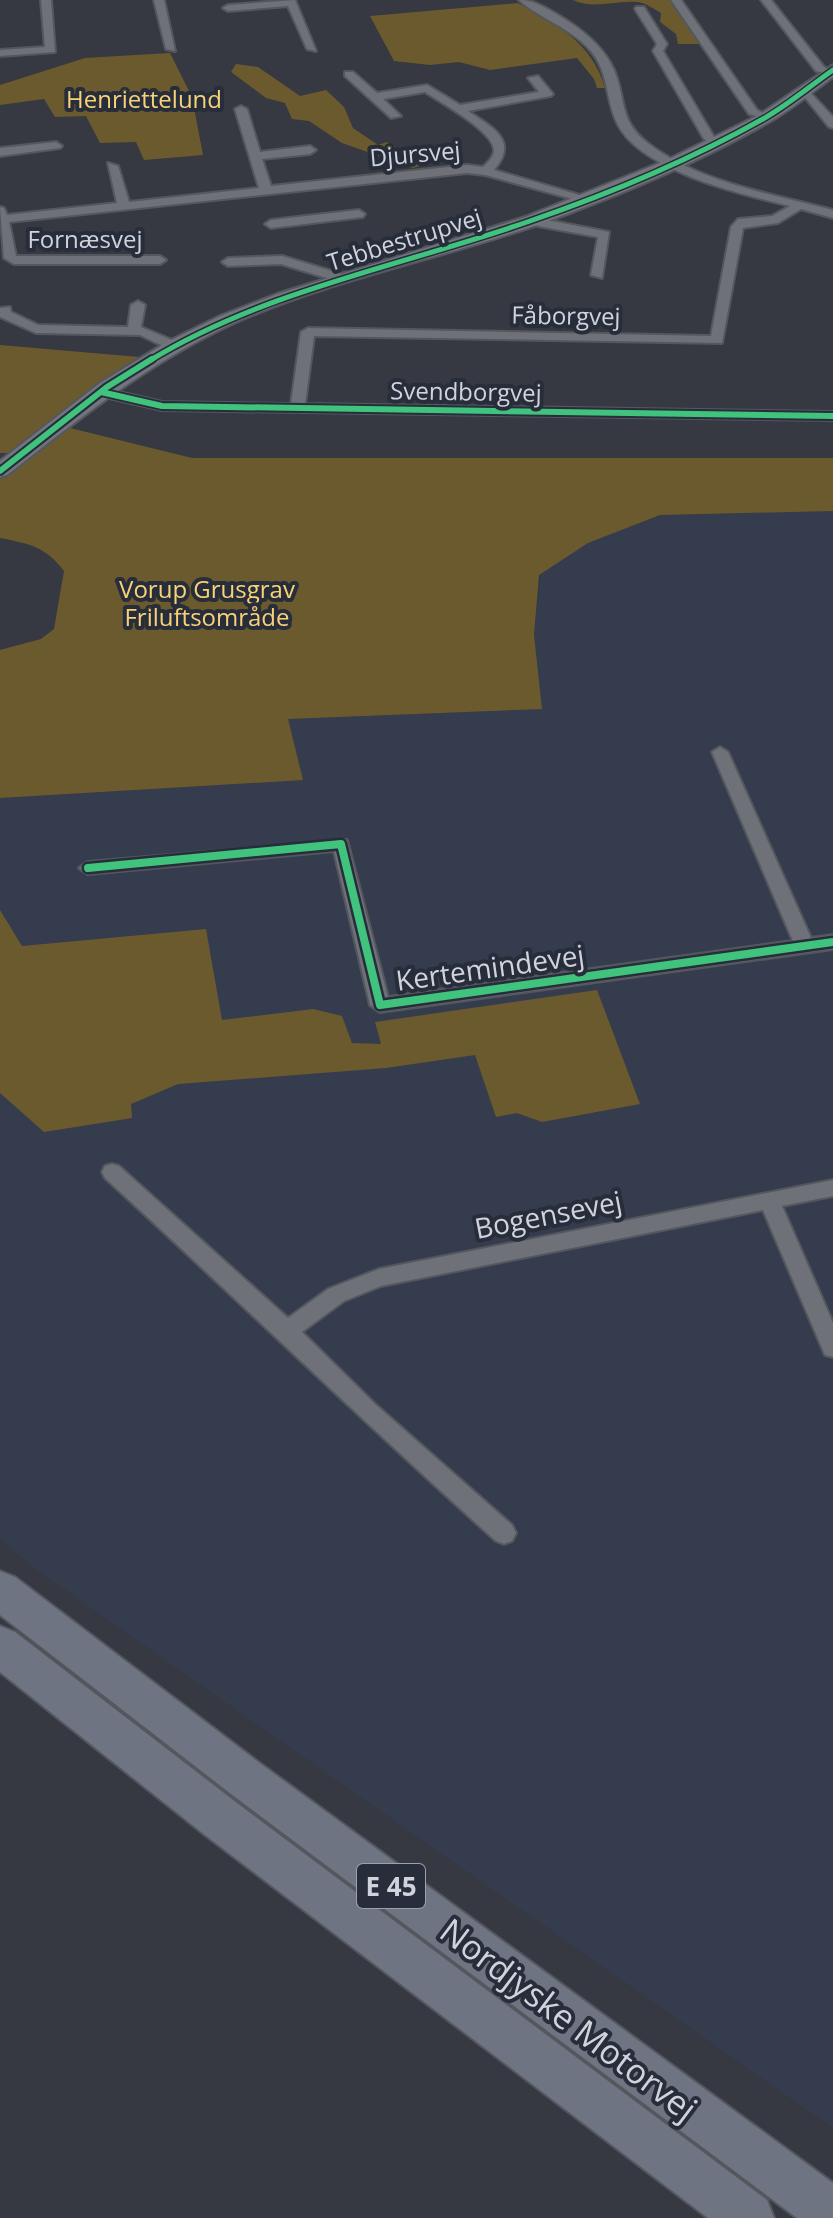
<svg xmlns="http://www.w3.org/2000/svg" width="833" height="2218" viewBox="0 0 833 2218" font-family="'Open Sans',sans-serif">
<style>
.built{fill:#353c4e}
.green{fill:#6c5a2f}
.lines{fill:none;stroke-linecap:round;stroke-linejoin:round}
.street-casing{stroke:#54575e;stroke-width:4}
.secondary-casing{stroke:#54575e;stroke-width:4}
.highway-casing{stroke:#54575e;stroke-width:4}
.street{fill:#6e7177;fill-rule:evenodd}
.secondary{fill:#72757d;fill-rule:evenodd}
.highway{fill:#6e7481;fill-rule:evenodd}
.cycleway-far2-casing{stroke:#272d3a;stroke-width:8}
.cycleway-far1-casing{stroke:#272d3a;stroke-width:10}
.cycleway-casing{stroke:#272d3a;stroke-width:13}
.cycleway-far2{stroke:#40c37c;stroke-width:5}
.cycleway-far1{stroke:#40c37c;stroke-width:6}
.cycleway{stroke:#40c37c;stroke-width:8}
.labels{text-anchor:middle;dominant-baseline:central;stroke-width:8;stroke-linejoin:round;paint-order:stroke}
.far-park-label{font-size:24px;fill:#f8d276;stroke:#272d3a}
.far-street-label{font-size:24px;fill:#cfd3dc;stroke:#272d3a}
.shield{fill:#272d3a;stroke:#9da1ab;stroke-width:2}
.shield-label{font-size:26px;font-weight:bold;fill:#cfd3dc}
.street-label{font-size:28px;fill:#cfd3dc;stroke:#272d3a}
.near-street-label{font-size:34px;fill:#cfd3dc;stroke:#272d3a}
</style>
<rect width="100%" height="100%" fill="#363941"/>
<path class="built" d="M 833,511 L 833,2128 L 41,1573 L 0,1540 L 0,1050 L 206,929 L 22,946 L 0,910 L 0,798 L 302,780 L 287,719 L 542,709 L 534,635 L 541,573 L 588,543 L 660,515 Z"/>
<path class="green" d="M 573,0 L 672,0 L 699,44 L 678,44 L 676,34 L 660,22 L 661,13 C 654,9 646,3 637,2 C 614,0 594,10 573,0 Z
M 518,3 C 557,25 592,42 605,88 L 597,88 L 594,79 L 577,58 L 490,70 L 459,62 L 430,65 L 394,61 L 370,16 Z
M 170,53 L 192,97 L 203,155 L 144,160 L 136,142 L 100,143 L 86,116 L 55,117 L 44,99 L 0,105 L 0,85 L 85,58 Z
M 236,64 L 258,67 L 300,96 L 326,90 L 344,107 L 353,128 L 378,145 L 387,142 L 423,165 L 413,168 L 342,143 L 309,121 L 292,119 L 285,103 L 266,98 L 231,72 Z
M 0,345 L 139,357 L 44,425 L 14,453 L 0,453 Z
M 66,427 L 192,458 L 833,458 L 833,511 L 660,515 L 588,543 L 539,575 L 534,635 L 542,709 L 288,719 L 303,780 L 0,798 L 0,650 L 41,639 L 54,629 L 64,571 C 45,546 30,544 0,538 L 0,477 Z
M 0,910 L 22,946 L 206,929 L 222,1020 L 313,1009 L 342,1016 L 352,1043 L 381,1044 L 375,1022 L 597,990 L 640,1104 L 542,1122 L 517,1113 L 496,1117 L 475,1055 L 386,1068 L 178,1084 L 131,1104 L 132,1118 L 44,1132 L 0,1093 Z"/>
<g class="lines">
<defs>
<path id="street" d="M 41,0 L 51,0 L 55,52 L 0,56 L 0,50 L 45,47 Z
M 154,0 L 164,0 L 175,51 L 166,49 Z
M 295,0 L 316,51 L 307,49 L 288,6 L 228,11 L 223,8 L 228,5 Z
M 519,0 C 534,0 544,7 558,15 C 580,28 603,45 614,70 C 627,101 618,121 649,144 C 700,183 773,194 833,210 L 833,218 L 801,209 L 778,223 L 743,228 L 722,343 L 314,336 L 305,404 L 833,412 L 833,420 L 162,410 L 96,395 L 94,392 L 101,388 L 162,402 L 291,404 L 301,332 L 308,328 L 711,336 L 731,227 L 738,219 L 772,216 L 790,206 C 741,194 640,171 617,123 C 605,98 609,70 589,49 C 569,27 540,19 519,0 Z
M 671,0 L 681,0 L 757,110 L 769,116 L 769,120 L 749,114 Z
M 761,0 L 771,0 L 824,67 L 832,71 L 832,75 L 816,71 Z
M 636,7 L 644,7 L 667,44 L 663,51 L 714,137 L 723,143 L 721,145 L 713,145 L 704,139 L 653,51 L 657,44 L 635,9 Z
M 345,72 L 353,72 L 377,93 L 427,85 L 460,105 L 539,92 L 528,78 L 538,76 L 553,94 L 551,96 L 468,111 C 491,127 520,140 494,170 L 593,199 L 587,203 L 485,175 L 467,173 L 9,222 L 16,256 L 160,256 L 166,260 L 160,264 L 14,264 L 4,258 L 0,207 L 4,208 L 7,215 L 117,203 L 108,163 L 118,166 L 129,202 L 259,188 L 235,109 L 241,106 L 247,109 L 260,152 L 310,146 L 316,150 L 310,154 L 262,159 L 271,186 L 467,165 L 483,167 C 488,162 493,158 494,151 C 495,132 440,102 425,92 L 383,99 L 401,116 L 391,118 L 345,76 Z
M 805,87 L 833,117 L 833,128 L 829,127 L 799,90 Z
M 56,142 L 62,146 L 60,148 L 0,156 L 0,148 Z
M 359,210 L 365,214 L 363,217 L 271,228 L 265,224 L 271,220 Z
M 531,217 L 609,232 L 602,278 L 591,275 L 598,237 L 527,224 L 525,221 Z
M 282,256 L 348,276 L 349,279 L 343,283 L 281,264 L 228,266 L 222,262 L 228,258 Z
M 138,301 L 145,305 L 141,327 L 179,343 L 179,349 L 169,349 L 140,335 L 36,333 L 0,317 L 0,308 L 10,307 L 11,312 L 38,325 L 128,327 L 131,305 Z
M 720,747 L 728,752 L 811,938 L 833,935 L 833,949 L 380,1012 L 370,1005 L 334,851 L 88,874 L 79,868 L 88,862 L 347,840 L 388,997 L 793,941 L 712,752 Z
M 112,1164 L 119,1166 L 288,1318 L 328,1289 L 379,1269 L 833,1180 L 833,1196 L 782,1206 L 833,1323 L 833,1357 L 825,1355 L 822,1348 L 763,1210 L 381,1286 L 344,1301 L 302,1332 L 375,1404 L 512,1525 L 516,1533 L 512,1541 L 504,1544 L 496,1541 C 363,1422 236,1298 105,1178 L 102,1172 L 105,1166 Z"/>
<path id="secondary" d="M 833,65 L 833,77 C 812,92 791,110 769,122 C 696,164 615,197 537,225 C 436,260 329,280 232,324 C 148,363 79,419 7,475 L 0,477 L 0,461 L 100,383 L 167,342 L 220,316 L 277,294 L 525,217 L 667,160 L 759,115 Z"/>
<path id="highway" d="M 0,1571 L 15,1577 L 261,1764 L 833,2183 L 833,2218 L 797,2218 L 231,1794 L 0,1615 Z
M 0,1626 L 15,1632 L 237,1803 L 767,2200 L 774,2218 L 708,2218 L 205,1835 L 0,1672 Z"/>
</defs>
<use href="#street" class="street-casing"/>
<use href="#secondary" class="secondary-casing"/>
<use href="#highway" class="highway-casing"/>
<use href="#street" class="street"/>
<use href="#secondary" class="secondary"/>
<use href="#highway" class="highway"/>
<defs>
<path id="cycleway-far2" d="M 149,361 C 265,290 402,266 530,221 C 609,194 690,160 763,119 C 788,105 810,86 833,70"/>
<path id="cycleway-far1" d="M 101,392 L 162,406 L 833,416
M 0,471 L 107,387 L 152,359"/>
<path id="cycleway" d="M 88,868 L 341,844 L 380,1005 L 833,942"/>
</defs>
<use href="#cycleway-far2" class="cycleway-far2-casing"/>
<use href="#cycleway-far1" class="cycleway-far1-casing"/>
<use href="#cycleway" class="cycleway-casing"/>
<use href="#cycleway-far2" class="cycleway-far2"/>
<use href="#cycleway-far1" class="cycleway-far1"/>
<use href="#cycleway" class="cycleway"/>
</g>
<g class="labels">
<g class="far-park-label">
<text x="144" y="98">Henriettelund</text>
<text x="207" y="588">Vorup Grusgrav<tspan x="207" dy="28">Friluftsområde</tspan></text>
</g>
<g class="far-street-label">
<text transform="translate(415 153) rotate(-5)">Djursvej</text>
<text x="85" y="238">Fornæsvej</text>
<text transform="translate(404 239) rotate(-17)">Tebbestrupvej</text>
<text transform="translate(566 315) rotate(1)">Fåborgvej</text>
<text transform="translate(466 391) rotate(1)">Svendborgvej</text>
</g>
<rect class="shield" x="357" y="1864" width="68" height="44" rx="6"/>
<g class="shield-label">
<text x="391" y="1886">E 45</text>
</g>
<g class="street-label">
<text transform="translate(490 967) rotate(-8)">Kertemindevej</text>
<text transform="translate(548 1214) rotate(-11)">Bogensevej</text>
</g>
<g class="near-street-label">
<text transform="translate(569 2019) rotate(37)">Nordjyske Motorvej</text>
</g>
</g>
</svg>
